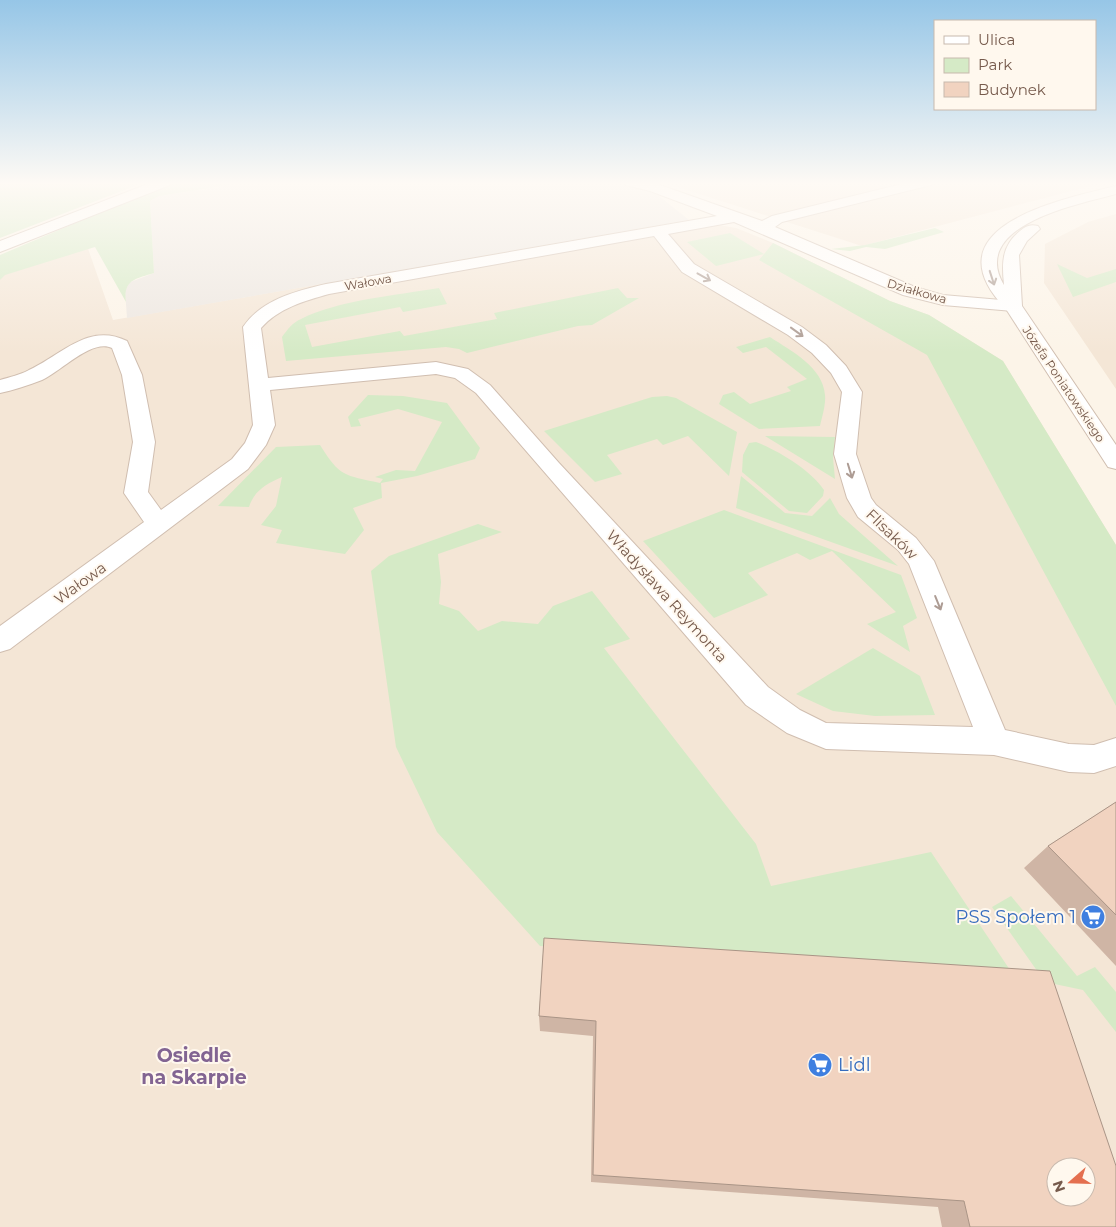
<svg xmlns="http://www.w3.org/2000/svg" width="1116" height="1227" viewBox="0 0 1116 1227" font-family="Montserrat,sans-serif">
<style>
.residential{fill:#f4e6d6;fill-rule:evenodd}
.industrial{fill:#ede7e1}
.green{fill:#d5eac6}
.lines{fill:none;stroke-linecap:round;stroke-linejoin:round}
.minor-casing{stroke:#d0beb0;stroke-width:2}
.tertiary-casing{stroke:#d0beb0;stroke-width:2}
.minor{fill:#fff;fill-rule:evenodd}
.tertiary{fill:#fff;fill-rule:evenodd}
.wall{fill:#cfb5a5}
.building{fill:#f1d3c0;stroke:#a99486;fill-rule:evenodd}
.oneway{stroke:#ad9c94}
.labels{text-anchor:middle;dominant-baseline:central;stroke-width:4;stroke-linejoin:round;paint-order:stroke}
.far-street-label{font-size:12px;fill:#765a4c;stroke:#fff8ee}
.street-label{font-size:15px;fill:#765a4c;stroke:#fff8ee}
.near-shop-label{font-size:18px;fill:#366cbe;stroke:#fff8ee;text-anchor:end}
.near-neighbourhood-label{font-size:19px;font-weight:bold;fill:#826492;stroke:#fff8ee}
</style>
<rect width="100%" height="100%" fill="#fcf4e8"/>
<path class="residential" d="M 662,182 L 1106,182 L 862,246 Z
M 1116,214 L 1116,389 L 1044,283 L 1045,244 L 1088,222 Z
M 689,220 L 736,228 L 773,243 L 890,301 L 929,315 L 1003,361 L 1116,545 L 1116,1227 L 0,1227 L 0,271 L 85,240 L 113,320 ZM 1056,1167 L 1086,1167 L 1086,1197 L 1056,1197 Z"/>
<path class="industrial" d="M 255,182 L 591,182 L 625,184 L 654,192 L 689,220 L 127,318 L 125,290 L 128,283 L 154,273 L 150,201 L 159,196 Z"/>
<path class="green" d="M 0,182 L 145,182 L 0,238 Z
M 181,182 L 248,182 L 159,196 L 150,201 L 154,273 C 135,279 123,280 126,302 L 95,247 L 5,275 L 0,280 L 0,255 L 158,188 Z
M 935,228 L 944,232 L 885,249 L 866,247 L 850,251 L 831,249 L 865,245 Z
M 730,233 L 764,254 L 773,243 L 890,301 L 929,315 L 1003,361 L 1116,545 L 1116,706 L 927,355 L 759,260 L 764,254 L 716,266 L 687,242 Z
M 1057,264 L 1087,278 L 1116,269 L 1116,282 L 1073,297 Z
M 439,288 L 447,304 L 403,312 L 400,307 L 305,325 L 312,347 L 400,331 L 404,336 L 497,319 L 494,313 L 618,288 L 627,298 L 639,298 L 592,325 L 578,326 L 467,353 L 459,349 L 446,347 L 286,361 L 282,337 C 288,329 292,323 301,319 C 338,300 398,295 439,288 Z
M 770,337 C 791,351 823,367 825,395 C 826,405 822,417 820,426 L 759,429 L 719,404 L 723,395 L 734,392 L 750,404 L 791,391 L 787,387 L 807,379 L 766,347 L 743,353 L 736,347 Z
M 368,395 L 403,396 L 447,403 L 480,448 L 475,459 L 417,476 L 381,483 L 382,498 L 353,508 L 364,530 L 345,554 L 276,543 L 282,530 L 261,525 L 276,506 L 282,477 C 266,484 254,491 249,507 L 218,506 L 276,447 L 320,445 C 340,477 344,475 380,483 L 383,479 L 375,477 L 396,470 L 415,471 L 442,422 L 398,409 L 358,419 L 361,426 L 351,427 L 348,417 Z
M 667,396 L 676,398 L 737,432 L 729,476 L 688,436 L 663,445 L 657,439 L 607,455 L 622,474 L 595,482 L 544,431 L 652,397 Z
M 765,436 L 835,437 L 833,458 L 835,479 Z
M 756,442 C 778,450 812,471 824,490 L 823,496 L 807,513 L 789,511 L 742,472 L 743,455 L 749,443 Z
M 741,476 L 785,513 L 812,516 L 830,498 L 839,514 L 898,566 L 736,508 Z
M 724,510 L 901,575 L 917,618 L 903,626 L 910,652 L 867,624 L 896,612 L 832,551 L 810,560 L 797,553 L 748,573 L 768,595 L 714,618 L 643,541 Z
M 478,524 L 502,532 L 438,554 L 441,582 L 439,604 L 459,611 L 478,631 L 502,621 L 538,624 L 553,606 L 592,591 L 630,639 L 604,648 L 756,844 L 771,886 L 931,852 L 1014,976 L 540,946 L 437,832 L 396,747 L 371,571 L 389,556 Z
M 873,648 L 920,676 L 935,715 L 875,716 L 833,711 L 796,694 Z
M 1011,896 L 1077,976 L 1095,967 L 1116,992 L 1116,1032 L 1083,990 L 1045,982 L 992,907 Z"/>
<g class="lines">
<defs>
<path id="minor" d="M 153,182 L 172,182 L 170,185 L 0,252 L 0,241 Z
M 624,182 L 647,182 L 660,185 L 762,221 L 772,216 L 910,182 L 933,182 L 931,185 L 782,222 L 775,227 L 915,287 L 943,295 L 1013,301 L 1019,302 L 1022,306 L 1019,310 L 1013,311 L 943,305 L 903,295 L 734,222 L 668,234 L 694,264 L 802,327 L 826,345 L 846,366 L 862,392 L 856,454 L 871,498 L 876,505 L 916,538 L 934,561 L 1005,730 L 1069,744 L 1094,745 L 1116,738 L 1116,766 L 1094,773 L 1069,772 L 994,755 L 826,749 L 787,733 L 746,705 L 476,393 L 455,378 L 436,374 L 270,390 L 275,425 L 266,445 L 248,469 L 10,649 L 0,652 L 0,626 L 144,522 L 124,493 L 133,442 L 122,375 L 112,348 C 92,338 60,372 42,380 C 29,385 14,390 0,393 L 0,380 C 10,377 20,375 29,370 C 62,355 88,322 127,341 L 142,375 L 155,442 L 148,492 L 161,510 L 232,459 L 245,443 L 253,425 L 243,327 C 261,300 296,291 326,284 L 717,216 L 650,191 L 626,185 ZM 654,236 L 682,272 L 788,335 L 812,353 L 831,373 L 842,392 L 834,454 L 847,498 L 858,517 L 898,550 L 909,564 L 973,727 L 826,723 L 800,710 L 768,687 L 559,463 L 490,385 L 468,369 L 436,362 L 268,378 L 261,328 C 279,308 304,301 329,294 Z"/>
<path id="tertiary" d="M 1116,186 L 1116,194 C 1080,204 968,225 1004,285 C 1002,264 1001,246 1020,231 C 1026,226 1030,224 1038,226 L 1040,229 L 1027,241 L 1019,255 L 1022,306 L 1116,445 L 1116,469 L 1108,467 L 1006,309 C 927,227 1059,200 1116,186 Z"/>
</defs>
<use href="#minor" class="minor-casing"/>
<use href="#tertiary" class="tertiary-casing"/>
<use href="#minor" class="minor"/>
<use href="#tertiary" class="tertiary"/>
</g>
<path class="wall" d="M 1116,802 L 1116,966 L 1024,868 L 1048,846 Z
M 544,938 L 1116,1227 L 942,1227 L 938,1207 L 591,1182 L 593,1036 L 540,1031 L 539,1016 Z"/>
<path class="building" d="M 1116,802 L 1116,915 L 1048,846 Z
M 544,938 L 1050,971 L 1116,1166 L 1116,1227 L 970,1227 L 964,1201 L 593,1175 L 596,1021 L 539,1016 ZM 1056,1167 L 1086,1167 L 1086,1197 L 1056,1197 Z"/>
<defs><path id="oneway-shaft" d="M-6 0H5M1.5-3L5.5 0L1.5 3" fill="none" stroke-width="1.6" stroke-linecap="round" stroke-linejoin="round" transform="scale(1.25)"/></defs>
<g class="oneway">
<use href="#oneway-shaft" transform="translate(704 277) rotate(29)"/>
<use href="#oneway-shaft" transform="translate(992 278) rotate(72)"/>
<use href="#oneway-shaft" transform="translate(797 332) rotate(36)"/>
<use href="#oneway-shaft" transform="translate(850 471) rotate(73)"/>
<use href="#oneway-shaft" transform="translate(938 603) rotate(68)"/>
</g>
<linearGradient id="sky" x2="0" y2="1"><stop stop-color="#96c6e7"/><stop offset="0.52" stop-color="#fefaf5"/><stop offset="1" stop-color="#fefaf5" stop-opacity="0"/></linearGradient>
<rect width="1116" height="353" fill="url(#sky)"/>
<defs>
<symbol id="supermarket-disc" viewBox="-11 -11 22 22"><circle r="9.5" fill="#3f7fe0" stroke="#fff8ee"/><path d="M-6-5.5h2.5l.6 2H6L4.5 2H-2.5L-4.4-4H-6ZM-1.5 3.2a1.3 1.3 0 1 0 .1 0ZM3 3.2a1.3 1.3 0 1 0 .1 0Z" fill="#fff"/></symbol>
</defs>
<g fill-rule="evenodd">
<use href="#supermarket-disc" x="1079" y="903" width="28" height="28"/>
<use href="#supermarket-disc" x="806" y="1051" width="28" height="28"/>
</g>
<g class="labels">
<g class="far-street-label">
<text transform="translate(368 282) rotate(-10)">Wałowa</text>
<text transform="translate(917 291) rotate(16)">Działkowa</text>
<text transform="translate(1064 384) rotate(56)">Józefa Poniatowskiego</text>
</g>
<g class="street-label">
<text transform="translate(892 534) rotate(44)">Flisaków</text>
<text transform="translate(80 583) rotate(-36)">Wałowa</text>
<text transform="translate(667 596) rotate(48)">Władysława Reymonta</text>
</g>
<g class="near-shop-label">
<text x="1076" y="917">PSS Społem 1</text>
<text x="838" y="1065" text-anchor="start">Lidl</text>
</g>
<g class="near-neighbourhood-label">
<text x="194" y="1055">Osiedle<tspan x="194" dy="22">na Skarpie</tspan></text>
</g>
</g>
<rect x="934" y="20" width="162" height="90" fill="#fff8ee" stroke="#c8b9ad"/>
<rect x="944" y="36" width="25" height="8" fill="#ffffff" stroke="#c8b9ad"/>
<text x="978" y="45" font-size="15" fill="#765a4c">Ulica</text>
<rect x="944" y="58" width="25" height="15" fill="#d5eac6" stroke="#c8b9ad"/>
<text x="978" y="70" font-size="15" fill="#765a4c">Park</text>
<rect x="944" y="82" width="25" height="15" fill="#f1d3c0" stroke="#c8b9ad"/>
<text x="978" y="95" font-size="15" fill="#765a4c">Budynek</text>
<g transform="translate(1071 1182) rotate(250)"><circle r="24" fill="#fff8ee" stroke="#c8b9ad"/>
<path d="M0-4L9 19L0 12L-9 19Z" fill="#e46f4f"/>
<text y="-8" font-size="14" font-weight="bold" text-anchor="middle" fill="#765a4c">N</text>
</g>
</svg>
